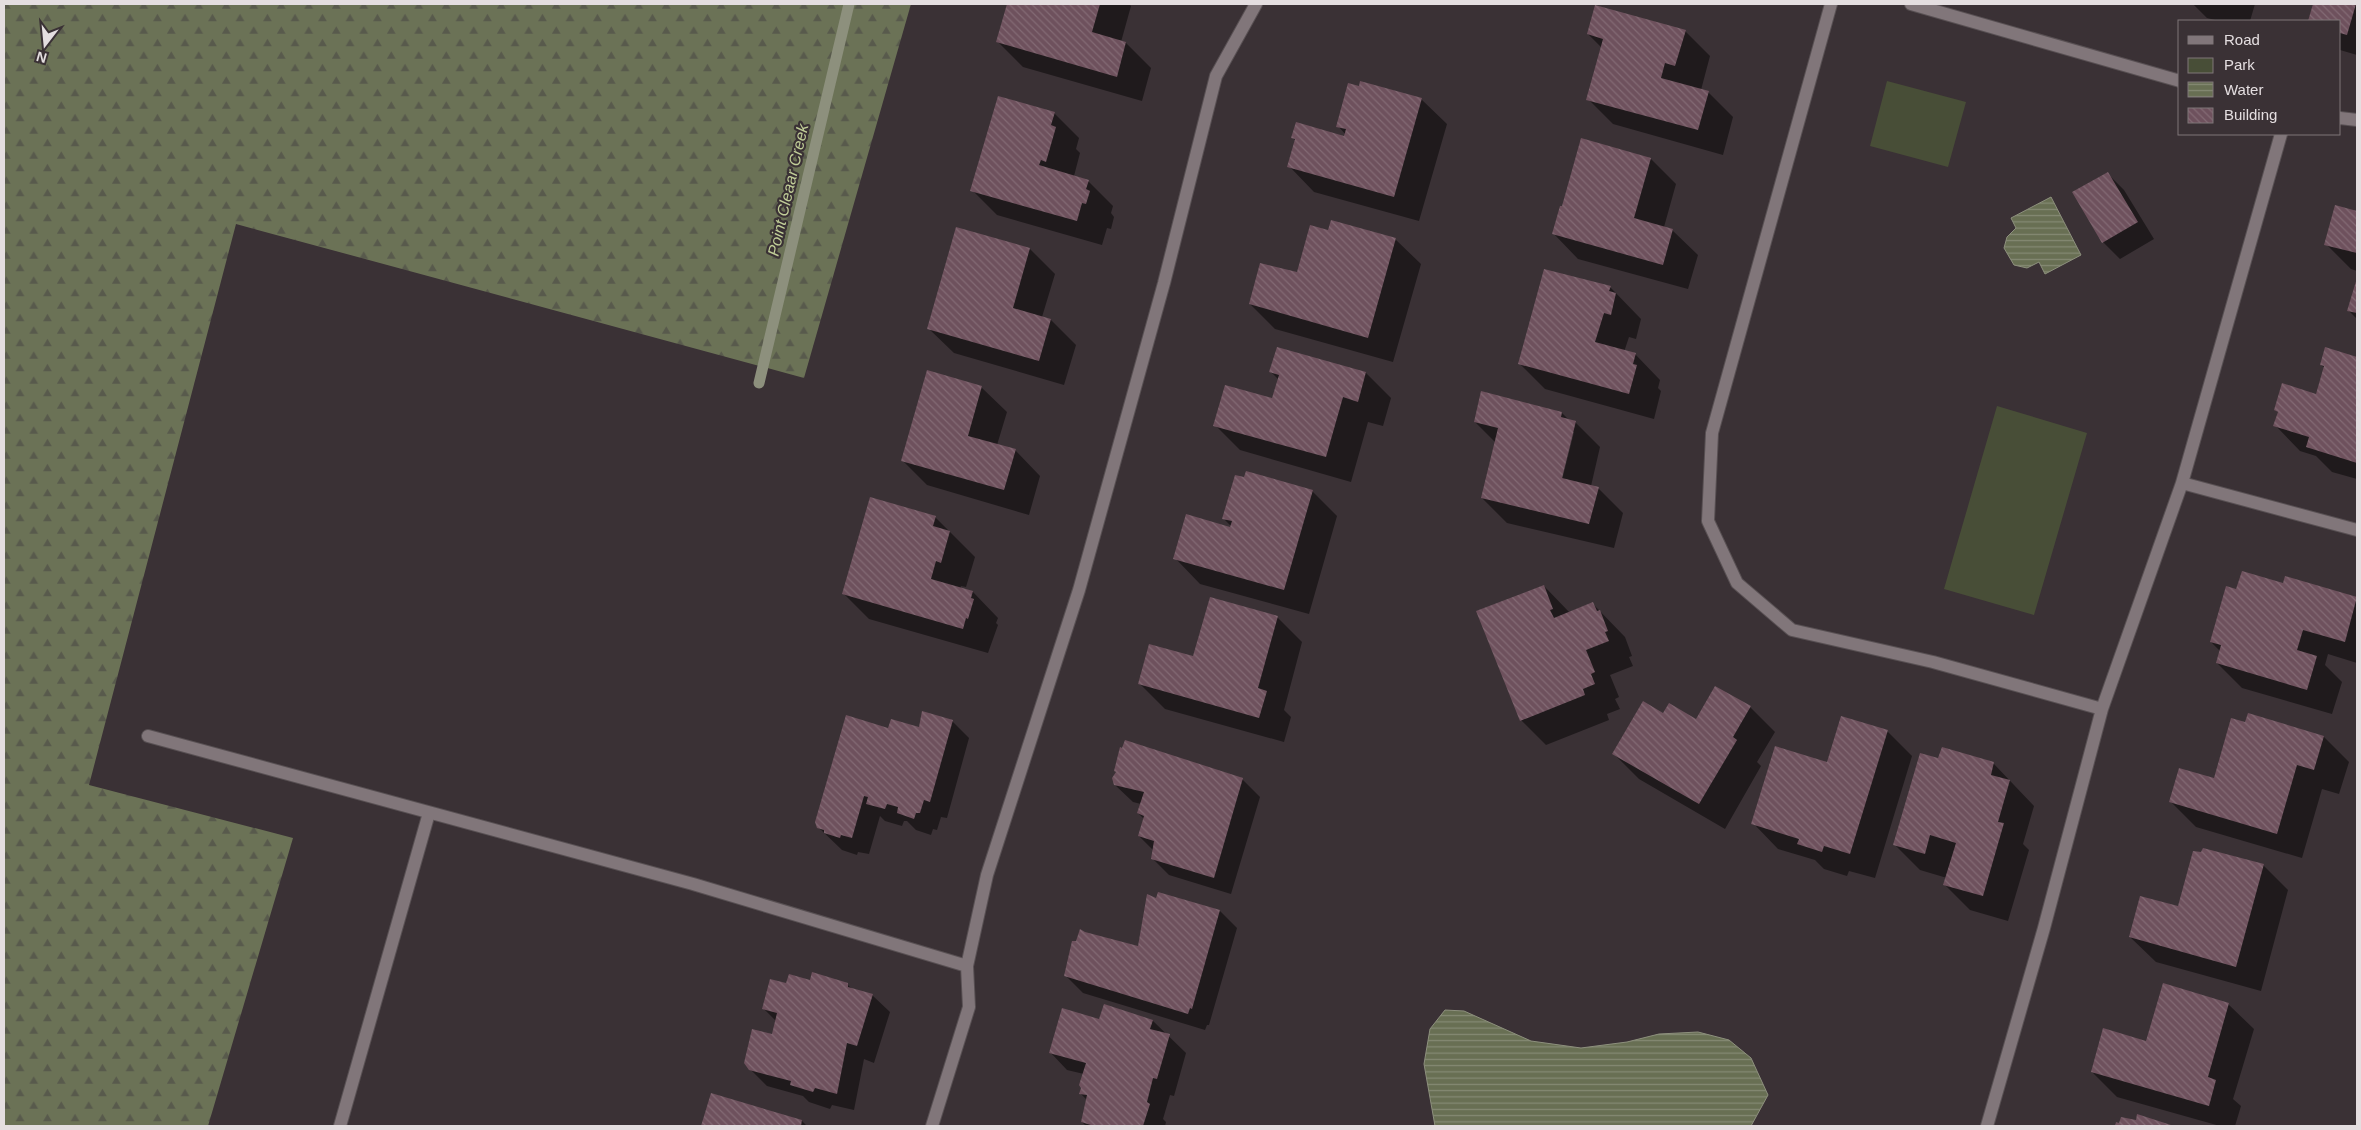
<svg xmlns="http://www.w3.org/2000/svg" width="2361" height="1130" viewBox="0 0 2361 1130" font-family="Helvetica,sans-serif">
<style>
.green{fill:#484e37}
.forest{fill:url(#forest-firs)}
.water{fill:url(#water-rules);stroke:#8d907d}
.shadow{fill:#0007;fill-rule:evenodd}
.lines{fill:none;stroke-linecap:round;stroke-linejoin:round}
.stream{stroke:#8d907d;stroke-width:11}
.building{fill:url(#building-back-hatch)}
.minor-casing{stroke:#585053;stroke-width:14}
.minor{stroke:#81767a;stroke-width:12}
.labels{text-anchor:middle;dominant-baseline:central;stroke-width:4.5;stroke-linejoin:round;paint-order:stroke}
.water-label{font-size:16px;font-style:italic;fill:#c1ce98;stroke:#3a3135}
</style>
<defs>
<pattern id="forest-firs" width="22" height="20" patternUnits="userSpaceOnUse" patternTransform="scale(1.25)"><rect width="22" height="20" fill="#6b7256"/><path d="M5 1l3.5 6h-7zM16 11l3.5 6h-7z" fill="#585a4c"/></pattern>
<pattern id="water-rules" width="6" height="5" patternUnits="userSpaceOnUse" patternTransform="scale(1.25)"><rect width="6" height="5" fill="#686f53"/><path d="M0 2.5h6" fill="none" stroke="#858a74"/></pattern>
<pattern id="building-back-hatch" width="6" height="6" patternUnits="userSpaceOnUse" patternTransform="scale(1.25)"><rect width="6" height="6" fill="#6e515d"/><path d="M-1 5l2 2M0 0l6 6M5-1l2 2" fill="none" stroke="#836a74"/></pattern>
</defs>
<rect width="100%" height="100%" fill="#3a3135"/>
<path class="green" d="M 1887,81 L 1966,102 L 1948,167 L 1870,146 Z
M 1997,406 L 2087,433 L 2034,615 L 1944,589 Z"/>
<path class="forest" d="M 4,4 L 911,4 L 804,378 L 236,224 L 89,785 L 293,838 L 208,1126 L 4,1126 Z"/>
<path class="water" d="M 2051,197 L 2081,255 L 2045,274 L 2039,262 L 2027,268 L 2014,265 L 2004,248 L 2007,237 L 2016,228 L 2011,218 Z
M 1445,1010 L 1464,1011 L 1531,1041 L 1581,1048 L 1627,1042 L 1659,1034 L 1698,1032 L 1729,1040 L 1751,1058 L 1768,1095 L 1751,1126 L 1435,1126 L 1424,1064 L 1430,1029 Z"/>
<path class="shadow" d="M 1009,4 L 1129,4 L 1131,6 L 1121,42 L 1126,43 L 1151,68 L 1142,101 L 1023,67 L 998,42 Z
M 2193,4 L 2255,4 L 2250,21 L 2219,21 L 2207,18 Z
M 2314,4 L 2357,4 L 2357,55 L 2340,50 L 2340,21 L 2309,21 Z
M 1685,31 L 1710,56 L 1701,90 L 1708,92 L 1733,117 L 1723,155 L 1613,124 L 1588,99 L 1602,48 L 1588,34 Z
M 1421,99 L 1447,124 L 1419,221 L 1314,192 L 1289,166 L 1296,141 L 1293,138 L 1345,137 L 1346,135 L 1338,126 Z
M 1054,113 L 1079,138 L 1076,149 L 1080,153 L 1074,176 L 1088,181 L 1113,206 L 1111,213 L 1114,217 L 1111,229 L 1107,228 L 1102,245 L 997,215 L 972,190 Z
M 1651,159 L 1676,184 L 1664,227 L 1672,230 L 1698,255 L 1688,289 L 1578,259 L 1553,233 Z
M 2107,173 L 2124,190 L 2154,239 L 2120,259 L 2103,242 Z
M 2336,206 L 2357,212 L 2357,271 L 2351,269 L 2326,244 Z
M 1329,231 L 1395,239 L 1421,264 L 1393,362 L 1275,329 L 1250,304 L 1297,274 Z
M 1030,249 L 1055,274 L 1042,317 L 1051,320 L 1076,345 L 1064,385 L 954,353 L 928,328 Z
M 2357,280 L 2357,319 L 2349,311 Z
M 1610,287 L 1641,319 L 1636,339 L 1629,337 L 1624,352 L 1635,354 L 1660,380 L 1658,388 L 1661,391 L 1654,419 L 1545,389 L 1520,364 Z
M 2326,349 L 2357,358 L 2357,479 L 2332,472 L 2316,456 L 2300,451 L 2275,425 L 2279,413 L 2275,410 L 2316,395 L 2325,368 L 2321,365 Z
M 1271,372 L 1366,373 L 1391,398 L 1383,426 L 1368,422 L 1351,482 L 1240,450 L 1215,425 L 1273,400 L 1279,380 Z
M 981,387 L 1007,412 L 997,445 L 1015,450 L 1040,476 L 1029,515 L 927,485 L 902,460 Z
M 1562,413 L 1570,421 L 1575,422 L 1600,447 L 1591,486 L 1598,488 L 1623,513 L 1614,548 L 1507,523 L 1482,498 L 1496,443 L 1475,422 ZM 1572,432 L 1574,432 L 1561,484 L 1559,484 Z
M 1312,491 L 1337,516 L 1309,614 L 1200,584 L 1175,558 L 1231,529 L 1231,526 L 1224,519 Z
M 935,517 L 975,557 L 966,587 L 961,586 L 960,589 L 973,592 L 998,618 L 996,623 L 998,625 L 988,653 L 869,619 L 844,594 Z
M 2286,577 L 2357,598 L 2357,663 L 2328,654 L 2325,665 L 2342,682 L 2332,714 L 2242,688 L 2217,663 L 2220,651 L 2211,642 L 2237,591 L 2284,584 Z
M 1544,586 L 1570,613 L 1593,604 L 1625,637 L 1632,656 L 1629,657 L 1633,666 L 1610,675 L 1619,697 L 1615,699 L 1620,709 L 1607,714 L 1609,720 L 1546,745 L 1521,720 Z
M 1277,617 L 1302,642 L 1284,710 L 1291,717 L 1284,742 L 1165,709 L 1140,684 Z
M 1750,707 L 1775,732 L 1757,762 L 1761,766 L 1725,829 L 1639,779 L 1614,754 L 1664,714 L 1697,720 Z
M 2249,715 L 2324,737 L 2349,762 L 2339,794 L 2322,789 L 2302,858 L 2196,827 L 2171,802 L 2214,779 L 2246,724 Z
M 952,721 L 969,738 L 947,818 L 941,817 L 937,830 L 933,829 L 931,835 L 916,830 L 907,821 L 904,821 L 902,826 L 885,821 L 880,816 L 869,854 L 858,852 L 857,855 L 842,850 L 818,827 L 889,729 L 920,728 Z
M 1887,731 L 1912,756 L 1875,878 L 1849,871 L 1847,876 L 1824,869 L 1815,860 L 1778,849 L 1753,823 L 1828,763 Z
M 1943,749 L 1994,764 L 2034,806 L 2023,844 L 2029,850 L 2008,921 L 1970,910 L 1945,885 L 1947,878 L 1920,870 L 1895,845 Z
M 1243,780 L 1260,797 L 1231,894 L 1169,875 L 1152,858 L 1153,850 L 1139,836 L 1144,819 L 1138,813 L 1141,804 L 1133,802 L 1115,785 Z
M 2263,865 L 2288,890 L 2261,991 L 2156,962 L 2130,937 L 2179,908 Z
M 1157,899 L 1220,911 L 1237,928 L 1209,1025 L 1207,1025 L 1205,1030 L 1083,993 L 1066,976 L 1139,948 Z
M 810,981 L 848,985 L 853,990 L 872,995 L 890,1012 L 874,1063 L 864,1059 L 854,1110 L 832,1105 L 830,1109 L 809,1102 L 803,1096 L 767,1086 L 750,1069 L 773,1035 L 776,1021 L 764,1009 L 787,985 Z
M 2228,1004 L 2254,1029 L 2233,1099 L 2241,1106 L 2235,1126 L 2220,1126 L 2117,1097 L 2092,1072 L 2147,1042 Z
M 1105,1005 L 1153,1021 L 1186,1053 L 1174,1096 L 1170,1095 L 1163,1119 L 1166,1122 L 1165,1126 L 1086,1126 L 1082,1122 L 1087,1100 L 1080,1093 L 1084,1074 L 1067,1070 L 1050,1052 L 1099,1020 Z
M 712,1094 L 802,1121 L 807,1126 L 702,1126 Z
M 2138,1116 L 2171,1126 L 2117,1126 L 2117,1124 L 2137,1121 Z"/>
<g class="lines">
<path class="stream" d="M 759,383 L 849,4"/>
</g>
<path class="building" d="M 1007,4 L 1100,4 L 1092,32 L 1126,42 L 1117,77 L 996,42 Z
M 2313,4 L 2356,4 L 2347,35 L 2340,33 L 2340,21 L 2308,21 Z
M 1595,5 L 1686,30 L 1675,66 L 1665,63 L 1661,78 L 1709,91 L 1698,130 L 1586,100 L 1603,39 L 1587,34 Z
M 1360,81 L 1422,98 L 1394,197 L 1287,167 L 1295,139 L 1291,138 L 1296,122 L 1344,136 L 1346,129 L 1336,127 L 1348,83 L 1359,86 Z
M 998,96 L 1055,112 L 1051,125 L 1056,127 L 1046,162 L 1041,160 L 1039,165 L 1089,180 L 1086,189 L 1090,191 L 1086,204 L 1082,203 L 1077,221 L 970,191 Z
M 1581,138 L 1651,158 L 1634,218 L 1673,229 L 1663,265 L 1552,234 L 1560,206 L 1562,206 Z
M 2108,172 L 2138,222 L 2102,243 L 2072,192 Z
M 2335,205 L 2357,211 L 2357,253 L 2324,245 Z
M 1331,220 L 1396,238 L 1368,338 L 1249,304 L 1260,263 L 1297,272 L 1310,225 L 1328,230 Z
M 956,227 L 1030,248 L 1013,308 L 1051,319 L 1039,361 L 927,329 Z
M 1544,269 L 1611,286 L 1609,291 L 1616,293 L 1611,315 L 1604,313 L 1595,342 L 1636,353 L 1633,364 L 1637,365 L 1629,394 L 1518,364 Z
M 2357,278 L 2357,313 L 2347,311 Z
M 1277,347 L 1366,372 L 1358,402 L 1343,397 L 1326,457 L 1213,426 L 1225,385 L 1272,398 L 1279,375 L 1269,372 Z
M 2325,347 L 2357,357 L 2357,463 L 2306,447 L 2309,437 L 2273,426 L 2278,412 L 2274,410 L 2282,383 L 2316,394 L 2324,366 L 2320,365 Z
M 927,370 L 982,386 L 968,436 L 1016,449 L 1004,490 L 901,461 Z
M 1481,391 L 1562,412 L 1561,417 L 1576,421 L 1562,478 L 1599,487 L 1589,524 L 1481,498 L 1498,428 L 1474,422 Z
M 1246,471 L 1313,490 L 1284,590 L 1173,559 L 1186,514 L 1230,527 L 1232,521 L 1222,519 L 1235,475 L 1244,477 Z
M 870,497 L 936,516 L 933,526 L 950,531 L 941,563 L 936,561 L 931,579 L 973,591 L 971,598 L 974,599 L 968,619 L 966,618 L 963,629 L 842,594 Z
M 2242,571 L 2283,583 L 2285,576 L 2357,597 L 2345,642 L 2303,630 L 2297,650 L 2317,656 L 2307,690 L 2216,663 L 2221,645 L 2210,642 L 2226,586 L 2236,589 Z
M 1544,585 L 1553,609 L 1550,610 L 1554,618 L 1593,602 L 1597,611 L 1600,610 L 1608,631 L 1605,632 L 1609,641 L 1586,650 L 1595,672 L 1591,674 L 1595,684 L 1583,689 L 1585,695 L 1520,721 L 1476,611 Z
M 1210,597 L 1278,616 L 1258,688 L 1267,691 L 1259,718 L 1138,684 L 1149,644 L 1193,656 Z
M 1715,686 L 1751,706 L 1733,737 L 1737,740 L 1699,804 L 1612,754 L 1643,701 L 1663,713 L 1669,703 L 1696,719 Z
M 922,711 L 953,720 L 930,802 L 924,800 L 920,813 L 916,813 L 914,819 L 897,813 L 898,807 L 887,804 L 885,809 L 866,804 L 868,797 L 864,796 L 852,838 L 841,835 L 840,838 L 824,833 L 824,830 L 817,828 L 815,822 L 846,715 L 888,728 L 891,719 L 919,727 Z
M 2248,713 L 2324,736 L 2314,770 L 2297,765 L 2277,834 L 2169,802 L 2179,768 L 2214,778 L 2231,718 L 2245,722 Z
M 1841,716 L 1888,730 L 1850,854 L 1824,846 L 1822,852 L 1797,844 L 1799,839 L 1751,824 L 1775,746 L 1827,762 Z
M 1125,740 L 1243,778 L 1214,878 L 1151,859 L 1154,841 L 1138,836 L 1144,816 L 1137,813 L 1144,792 L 1114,785 L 1112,778 L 1116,772 L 1114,771 L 1120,747 L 1122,748 Z
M 1942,747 L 1994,762 L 1991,775 L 2010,780 L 1998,822 L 2004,823 L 1983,896 L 1943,885 L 1956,843 L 1930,835 L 1925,854 L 1893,845 L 1920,753 L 1938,758 Z
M 2203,848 L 2264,864 L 2236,967 L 2129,937 L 2140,896 L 2178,906 L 2193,851 L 2201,852 Z
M 1158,892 L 1220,910 L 1192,1009 L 1190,1008 L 1188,1014 L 1064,976 L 1072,941 L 1076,941 L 1080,929 L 1085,932 L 1138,946 L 1147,894 L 1156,898 Z
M 812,972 L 848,983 L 848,987 L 873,994 L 857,1046 L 847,1043 L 837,1094 L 815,1088 L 813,1092 L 790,1085 L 791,1081 L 749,1070 L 744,1063 L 752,1029 L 772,1034 L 777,1013 L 762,1009 L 770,979 L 786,983 L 789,974 L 810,980 Z
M 2163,983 L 2229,1003 L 2208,1077 L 2216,1080 L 2209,1106 L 2091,1072 L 2103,1028 L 2146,1041 Z
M 1104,1004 L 1153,1020 L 1150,1029 L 1170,1034 L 1157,1079 L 1153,1078 L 1147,1102 L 1150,1104 L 1143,1126 L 1094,1126 L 1081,1122 L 1087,1095 L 1079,1094 L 1081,1088 L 1079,1085 L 1086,1063 L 1049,1053 L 1062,1008 L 1099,1019 Z
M 711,1093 L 802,1120 L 801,1126 L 701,1126 Z
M 2137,1114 L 2174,1126 L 2115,1126 L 2116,1122 L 2119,1123 L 2121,1117 L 2136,1120 Z"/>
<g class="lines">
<defs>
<path id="minor" d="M 1831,4 L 1712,433 L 1708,521 L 1737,583 L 1792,630 L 1933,662 L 2102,709
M 1911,4 L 2180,81
M 2340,118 L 2357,120
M 2182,483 L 2281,134
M 148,736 L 693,884 L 967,966
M 340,1126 L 429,813
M 932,1126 L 969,1007 L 967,966 L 987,875 L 1079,590 L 1164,283 L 1216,76 L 1256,4
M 1987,1126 L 2044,928 L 2102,709 L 2182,483 L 2357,530"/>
</defs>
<use href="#minor" class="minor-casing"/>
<use href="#minor" class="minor"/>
</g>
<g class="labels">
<g class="water-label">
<text transform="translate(788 190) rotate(-77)">Point Cleaar Creek</text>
</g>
</g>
<rect width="2361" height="1130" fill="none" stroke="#e4dee0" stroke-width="10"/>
<rect x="2178" y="20" width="162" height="115" fill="#3a3135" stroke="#7e7679"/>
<rect x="2188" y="36" width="25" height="8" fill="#81767a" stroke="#7e7679"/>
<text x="2224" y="45" font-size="15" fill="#e4dee0">Road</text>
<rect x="2188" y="58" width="25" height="15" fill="#484e37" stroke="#7e7679"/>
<text x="2224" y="70" font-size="15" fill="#e4dee0">Park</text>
<rect x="2188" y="82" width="25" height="15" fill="url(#water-rules)" stroke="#7e7679"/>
<text x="2224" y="95" font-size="15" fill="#e4dee0">Water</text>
<rect x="2188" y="108" width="25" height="15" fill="url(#building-back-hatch)" stroke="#7e7679"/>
<text x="2224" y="120" font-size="15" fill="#e4dee0">Building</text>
<g transform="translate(45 45) rotate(196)" stroke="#3a3135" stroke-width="4" paint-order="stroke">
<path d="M0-4L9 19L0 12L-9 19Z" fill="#e4dee0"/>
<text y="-8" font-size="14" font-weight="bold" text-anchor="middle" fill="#e4dee0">N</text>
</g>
</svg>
